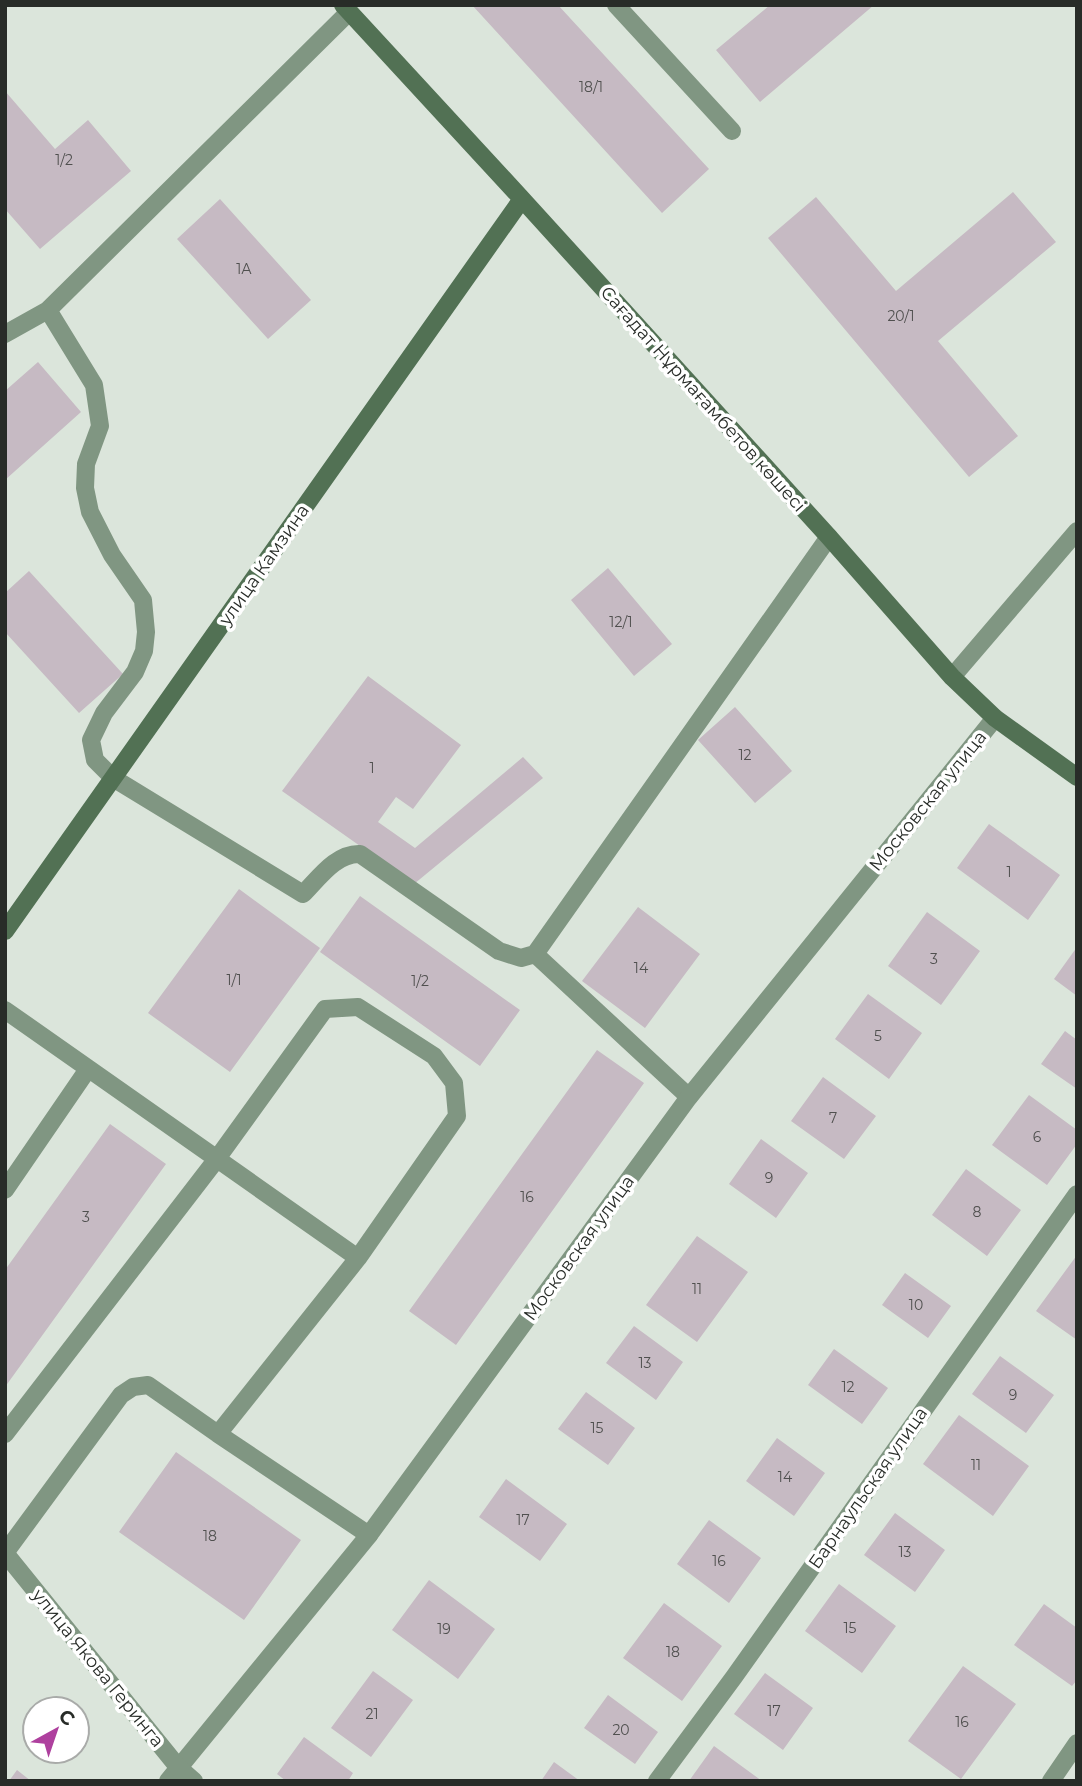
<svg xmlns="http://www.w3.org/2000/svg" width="1082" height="1786" viewBox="0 0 1082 1786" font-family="Montserrat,sans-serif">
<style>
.building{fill:#c6bac3}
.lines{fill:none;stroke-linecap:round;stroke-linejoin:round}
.service{stroke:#809682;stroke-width:18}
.minor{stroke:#809682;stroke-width:18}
.tertiary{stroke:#809682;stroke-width:18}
.secondary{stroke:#527154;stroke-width:18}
.labels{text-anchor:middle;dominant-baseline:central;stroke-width:7;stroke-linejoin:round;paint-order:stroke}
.number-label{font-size:14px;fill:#50504f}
.street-label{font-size:18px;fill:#282c28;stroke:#fff}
</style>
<rect width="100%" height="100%" fill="#dbe5db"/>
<path class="building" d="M 472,5 L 558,5 L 709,169 L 662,213 Z
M 770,5 L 874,5 L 760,102 L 716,50 Z
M 5,91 L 55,149 L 88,120 L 131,171 L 40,249 L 5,209 Z
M 1013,192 L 1056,242 L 938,341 L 1018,436 L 969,477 L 768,238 L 816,197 L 896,291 Z
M 220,199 L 311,300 L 268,339 L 177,239 Z
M 38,362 L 81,412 L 5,480 L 5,391 Z
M 608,568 L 672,644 L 634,676 L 571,600 Z
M 29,571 L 123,674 L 79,713 L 5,632 L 5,593 Z
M 368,676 L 461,745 L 413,809 L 396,797 L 378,822 L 415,848 L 523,757 L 543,778 L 414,884 L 282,791 Z
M 735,707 L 792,771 L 755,803 L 698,740 Z
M 989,824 L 1060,875 L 1028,920 L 957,868 Z
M 239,889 L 320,948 L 230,1072 L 148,1013 Z
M 360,896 L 520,1010 L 480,1066 L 320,952 Z
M 638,907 L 700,954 L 645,1028 L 582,981 Z
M 927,912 L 980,951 L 941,1005 L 888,966 Z
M 1077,947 L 1077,996 L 1054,979 Z
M 868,994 L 922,1033 L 889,1079 L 835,1039 Z
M 1065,1031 L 1077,1040 L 1077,1089 L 1041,1064 Z
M 597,1050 L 644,1083 L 456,1345 L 409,1311 Z
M 823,1077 L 876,1116 L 844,1159 L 791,1121 Z
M 1029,1095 L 1077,1130 L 1077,1144 L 1047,1185 L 992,1145 Z
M 110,1124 L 166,1164 L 5,1387 L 5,1270 Z
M 761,1139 L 808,1173 L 776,1218 L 729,1184 Z
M 966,1169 L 1021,1210 L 987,1256 L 932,1215 Z
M 697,1236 L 748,1272 L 697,1342 L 646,1305 Z
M 1077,1255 L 1077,1340 L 1036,1311 Z
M 905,1273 L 951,1306 L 928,1338 L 882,1305 Z
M 634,1326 L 683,1362 L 656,1400 L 606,1363 Z
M 834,1349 L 888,1388 L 862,1424 L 808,1385 Z
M 1000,1356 L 1054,1395 L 1026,1433 L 972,1394 Z
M 586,1392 L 635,1428 L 608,1465 L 558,1429 Z
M 959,1415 L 1029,1466 L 993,1516 L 923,1464 Z
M 777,1438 L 825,1473 L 794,1516 L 746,1481 Z
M 176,1452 L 301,1540 L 244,1620 L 119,1532 Z
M 506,1479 L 567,1524 L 540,1561 L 479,1517 Z
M 895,1513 L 945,1550 L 915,1592 L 864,1555 Z
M 709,1520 L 761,1558 L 729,1603 L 677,1564 Z
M 429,1580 L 495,1629 L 458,1679 L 392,1630 Z
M 839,1584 L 896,1626 L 862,1673 L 805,1631 Z
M 664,1603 L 722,1646 L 682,1701 L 623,1658 Z
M 1044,1604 L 1077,1628 L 1077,1680 L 1072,1686 L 1014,1645 Z
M 963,1666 L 1016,1704 L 961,1779 L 908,1741 Z
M 373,1671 L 413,1700 L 371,1757 L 331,1728 Z
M 765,1673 L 813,1708 L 783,1750 L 734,1714 Z
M 608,1695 L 658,1732 L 635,1764 L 584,1728 Z
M 304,1737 L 353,1773 L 348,1781 L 286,1781 L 277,1774 Z
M 714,1746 L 762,1781 L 689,1781 Z
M 554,1762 L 580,1781 L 541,1781 Z
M 17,1770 L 31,1781 L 9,1781 Z"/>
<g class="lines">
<path class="service" d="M 349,12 L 48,310 L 94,385 L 100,426 L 86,464 L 85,488 L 90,512 L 112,555 L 143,600 L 146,632 L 144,651 L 135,672 L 104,713 L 91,740 L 95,760 L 113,778 L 303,894 C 319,878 336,853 360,854 L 499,951 L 521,958 L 535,954
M 5,334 L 48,310
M 5,1010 L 358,1258 L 218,1434 L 369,1535
M 689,1097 L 535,954 L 829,537
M 5,1190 L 88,1069
M 5,1434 L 216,1160 L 325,1009 L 358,1007 L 434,1056 L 454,1083 L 457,1116 L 358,1258
M 5,1553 L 121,1395 L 133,1387 L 148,1385 L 218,1434"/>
<path class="minor" d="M 616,5 L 732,131
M 952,677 L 1077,531
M 168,1781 L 369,1535 L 689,1097 L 995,718
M 657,1781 L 734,1677 L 1077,1194
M 1051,1781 L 1077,1743"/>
<path class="tertiary" d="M 5,1553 L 178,1767 L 194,1781"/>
<path class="secondary" d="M 343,5 L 522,199 L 829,537 L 952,677 L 995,718 L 1077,777
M 5,931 L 522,199"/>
</g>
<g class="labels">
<g class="number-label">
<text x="591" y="87">18/1</text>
<text x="64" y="160">1/2</text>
<text x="244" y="269">1А</text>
<text x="901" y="316">20/1</text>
<text x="621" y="622">12/1</text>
<text x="745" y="755">12</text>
<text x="372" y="768">1</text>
<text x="1009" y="872">1</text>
<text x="934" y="959">3</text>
<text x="641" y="968">14</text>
<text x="234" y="980">1/1</text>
<text x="420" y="981">1/2</text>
<text x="878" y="1036">5</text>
<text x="833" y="1118">7</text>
<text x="1037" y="1137">6</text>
<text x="769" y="1178">9</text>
<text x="527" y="1197">16</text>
<text x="977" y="1212">8</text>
<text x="86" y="1217">3</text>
<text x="697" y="1289">11</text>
<text x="916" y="1305">10</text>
<text x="645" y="1363">13</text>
<text x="848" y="1387">12</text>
<text x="1013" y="1395">9</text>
<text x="597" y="1428">15</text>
<text x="976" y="1465">11</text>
<text x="785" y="1477">14</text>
<text x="523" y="1520">17</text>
<text x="210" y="1536">18</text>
<text x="905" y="1552">13</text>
<text x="719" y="1561">16</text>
<text x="850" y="1628">15</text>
<text x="444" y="1629">19</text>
<text x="673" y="1652">18</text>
<text x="774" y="1711">17</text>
<text x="372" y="1714">21</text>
<text x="962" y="1722">16</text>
<text x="621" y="1730">20</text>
</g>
<g class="street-label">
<text transform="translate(703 399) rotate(48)">Сағадат Нұрмағамбетов көшесі</text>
<text transform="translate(264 565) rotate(-55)">улица Камзина</text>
<text transform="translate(928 801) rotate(-51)">Московская улица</text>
<text transform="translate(579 1248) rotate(-54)">Московская улица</text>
<text transform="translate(868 1488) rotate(-55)">Барнаульская улица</text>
<text transform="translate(98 1668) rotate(51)">улица Якова Геринга</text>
</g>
</g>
<rect width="1082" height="1786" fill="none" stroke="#282c28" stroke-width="14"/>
<g transform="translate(56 1730) rotate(40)"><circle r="33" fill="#ffffff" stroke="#a9aba9" stroke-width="2"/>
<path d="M0-5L12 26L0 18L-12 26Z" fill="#ae409e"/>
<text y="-10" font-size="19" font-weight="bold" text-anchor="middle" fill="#282c28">С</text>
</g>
</svg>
